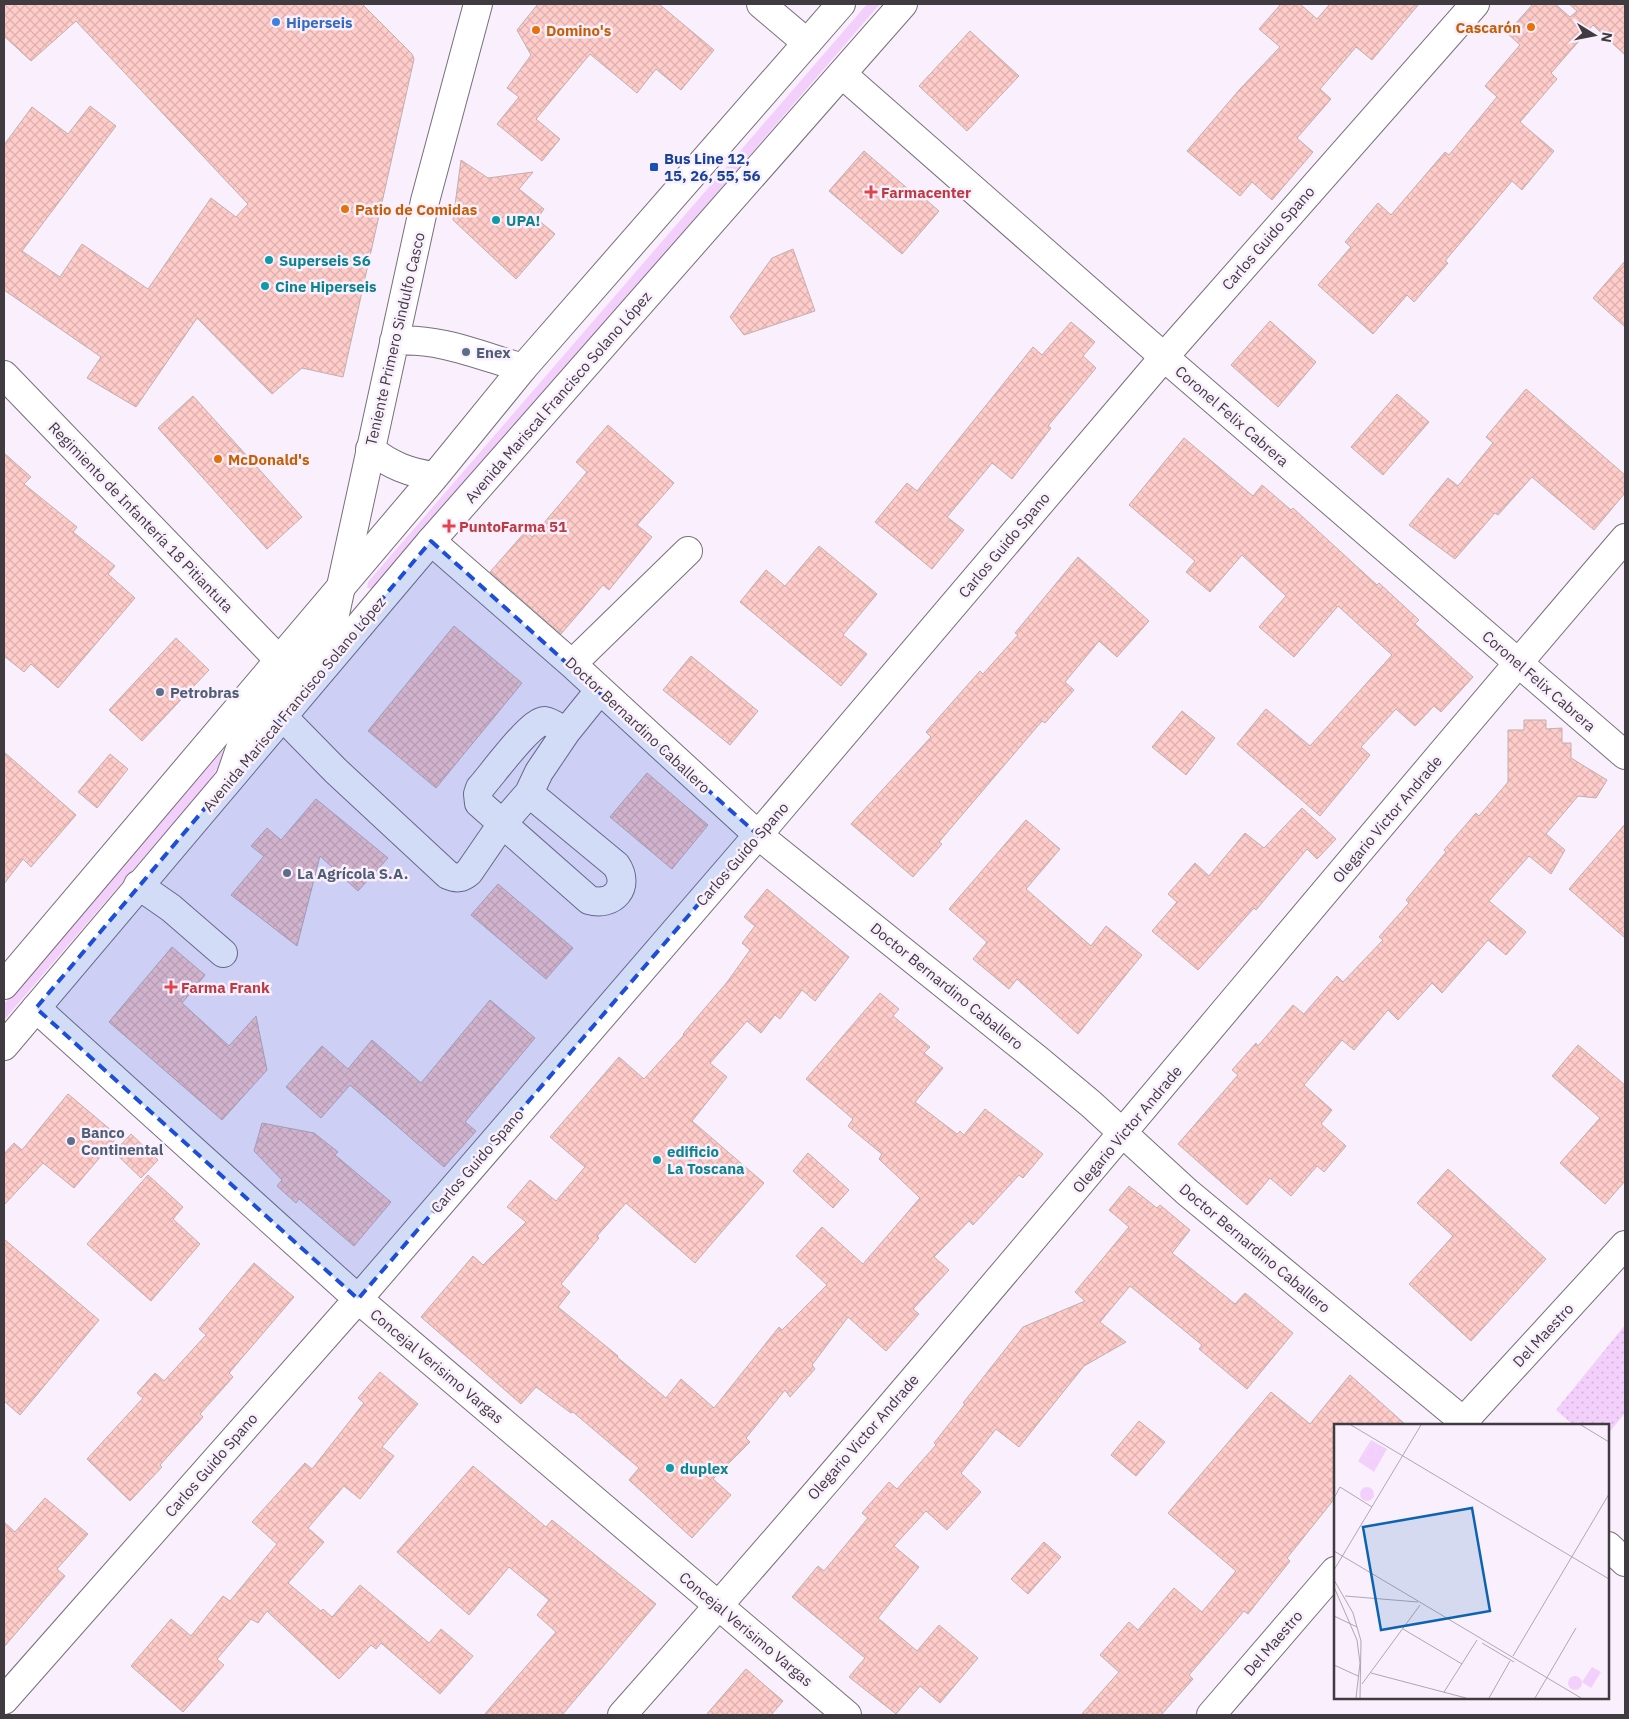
<svg xmlns="http://www.w3.org/2000/svg" width="1629" height="1719" viewBox="0 0 1629 1719" font-family="'IBM Plex Sans',sans-serif">
<style>
.grass{fill:#f3d0fb}
.park{fill:url(#park-dots)}
.building{fill:url(#building-cross-hatch);stroke:#c1b0af}
.lines{fill:none;stroke-linecap:round;stroke-linejoin:round}
.minor-casing{stroke:#786f7a;stroke-width:30}
.major-casing{stroke:#786f7a;stroke-width:30}
.highway-casing{stroke:#786f7a;stroke-width:30}
.minor{stroke:#fff;stroke-width:28}
.major{stroke:#fff;stroke-width:28}
.highway{stroke:#fff;stroke-width:28}
.marked{fill:#1d4ed8;fill-opacity:0.2;stroke:#1d4ed8;stroke-width:4;stroke-dasharray:10 6;stroke-linejoin:round}
.shop-dot{fill:#3f7fe0;stroke:#faeffc;stroke-width:2}
.food-dot{fill:#e8710a;stroke:#faeffc;stroke-width:2}
.transit-dot{fill:#1a4fb4;stroke:#faeffc;stroke-width:2}
.health-dot{fill:#e0444e;stroke:#faeffc;stroke-width:2}
.culture-dot{fill:#0f9aa8;stroke:#faeffc;stroke-width:2}
.service-dot{fill:#5c6f8a;stroke:#faeffc;stroke-width:2}
.labels{text-anchor:middle;dominant-baseline:central;stroke-width:5;stroke-linejoin:round;paint-order:stroke}
.shop-label{font-size:15px;font-weight:bold;fill:#366cbe;stroke:#faeffc;text-anchor:start}
.food-label{font-size:15px;font-weight:bold;fill:#c56008;stroke:#faeffc;text-anchor:start}
.transit-label{font-size:15px;font-weight:bold;fill:#164399;stroke:#faeffc;text-anchor:start}
.health-label{font-size:15px;font-weight:bold;fill:#be3a42;stroke:#faeffc;text-anchor:start}
.culture-label{font-size:15px;font-weight:bold;fill:#0d838f;stroke:#faeffc;text-anchor:start}
.street-label{font-size:15px;fill:#3f3b40;stroke:#faeffc}
.service-label{font-size:15px;font-weight:bold;fill:#4e5e75;stroke:#faeffc;text-anchor:start}
.inset-road{fill:none;stroke:#afa7b1;stroke-width:1}
.view{fill:#0c63b1;fill-opacity:0.15;stroke:#0c63b1;stroke-width:2.5}
.inset-edge{fill:none;stroke:#3f3b40;stroke-width:2.5}
</style>
<defs>
<pattern id="park-dots" width="8" height="8" patternUnits="userSpaceOnUse" patternTransform="scale(1.25)"><rect width="8" height="8" fill="#f3d0fb"/><path d="M2 2h.1M6 6h.1" fill="none" stroke="#d1b4d8" stroke-width="1.8" stroke-linecap="round"/></pattern>
<pattern id="building-cross-hatch" width="8" height="8" patternUnits="userSpaceOnUse" patternTransform="scale(1.25)"><rect width="8" height="8" fill="#feccc9"/><path d="M0 0l8 8M0 8l8-8" fill="none" stroke="#dbb0ae"/></pattern>
</defs>
<rect width="100%" height="100%" fill="#faeffc"/>
<path class="grass" d="M 867,4 L 880,4 L 375,589 L 367,588 L 368,582 Z
M 226,749 L 227,753 L 210,780 L 4,1020 L 4,1004 L 223,750 Z"/>
<path class="park" d="M 1625,1325 L 1625,1413 L 1608,1434 L 1608,1425 L 1573,1425 L 1556,1410 Z"/>
<path class="building" d="M 4,4 L 362,4 L 412,54 L 414,59 L 343,377 L 302,368 L 272,394 L 197,318 L 136,407 L 87,378 L 101,357 L 4,290 L 4,145 L 32,107 L 68,134 L 90,106 L 116,126 L 22,251 L 60,277 L 82,244 L 148,289 L 211,198 L 236,217 L 248,204 L 76,21 L 31,61 L 4,36 Z
M 538,4 L 659,4 L 714,50 L 681,90 L 656,69 L 637,93 L 590,54 L 536,119 L 560,139 L 542,161 L 497,124 L 519,97 L 507,88 L 531,55 L 517,30 Z
M 1281,4 L 1300,4 L 1317,19 L 1330,4 L 1419,4 L 1372,60 L 1356,47 L 1320,89 L 1331,99 L 1297,138 L 1313,152 L 1272,200 L 1252,182 L 1240,196 L 1187,151 L 1240,89 L 1280,47 L 1259,29 Z
M 1533,4 L 1555,4 L 1570,17 L 1577,11 L 1569,4 L 1625,4 L 1625,55 L 1593,25 L 1551,73 L 1557,79 L 1520,122 L 1554,151 L 1522,190 L 1512,181 L 1445,261 L 1448,263 L 1414,302 L 1407,295 L 1373,334 L 1318,285 L 1351,247 L 1345,242 L 1378,203 L 1391,215 L 1445,152 L 1449,155 L 1497,97 L 1485,86 L 1520,45 L 1507,33 Z
M 970,31 L 1019,76 L 967,131 L 919,86 Z
M 864,151 L 915,195 L 917,192 L 939,211 L 902,254 L 829,191 Z
M 461,160 L 488,178 L 533,172 L 519,189 L 544,209 L 537,219 L 555,234 L 516,279 L 453,220 Z
M 793,249 L 815,311 L 744,335 L 730,317 L 772,258 Z
M 1625,261 L 1625,327 L 1593,298 Z
M 1270,321 L 1316,362 L 1278,407 L 1231,365 Z
M 1071,322 L 1095,342 L 1083,356 L 1096,368 L 1048,426 L 1051,428 L 1012,479 L 992,463 L 947,517 L 964,530 L 932,569 L 875,522 L 907,483 L 917,491 L 1033,347 L 1042,355 Z
M 1526,389 L 1625,475 L 1625,493 L 1594,530 L 1532,477 L 1498,515 L 1495,513 L 1455,559 L 1409,525 L 1448,478 L 1458,486 L 1493,443 L 1486,437 Z
M 1397,394 L 1429,422 L 1383,475 L 1351,447 Z
M 193,396 L 302,517 L 267,549 L 158,428 Z
M 608,425 L 674,483 L 637,525 L 652,537 L 609,590 L 603,585 L 561,634 L 490,572 L 526,531 L 532,537 L 587,472 L 576,462 Z
M 1184,438 L 1253,496 L 1262,485 L 1291,510 L 1293,508 L 1377,585 L 1379,583 L 1419,620 L 1415,624 L 1473,677 L 1441,712 L 1434,706 L 1415,726 L 1396,709 L 1361,747 L 1370,755 L 1320,816 L 1237,744 L 1266,709 L 1310,746 L 1392,655 L 1338,606 L 1294,657 L 1259,627 L 1286,596 L 1242,555 L 1210,592 L 1186,572 L 1195,561 L 1129,505 Z
M 4,453 L 31,477 L 24,484 L 77,527 L 73,532 L 115,566 L 108,574 L 135,598 L 58,688 L 31,664 L 24,672 L 4,656 Z
M 819,546 L 877,594 L 843,635 L 867,654 L 841,686 L 740,602 L 766,570 L 785,586 Z
M 1078,557 L 1149,621 L 1117,657 L 1099,641 L 1065,682 L 1074,690 L 1045,723 L 1042,721 L 1013,755 L 939,842 L 942,844 L 913,877 L 851,824 L 931,737 L 926,732 L 980,671 L 983,674 L 1018,635 L 1015,633 Z
M 454,626 L 522,683 L 436,788 L 368,731 Z
M 176,638 L 209,670 L 142,741 L 109,710 Z
M 691,656 L 758,711 L 730,745 L 663,690 Z
M 1182,711 L 1215,738 L 1186,775 L 1152,747 Z
M 1524,720 L 1546,720 L 1546,729 L 1562,728 L 1562,743 L 1571,743 L 1571,758 L 1607,780 L 1596,798 L 1578,796 L 1546,834 L 1565,850 L 1551,874 L 1529,856 L 1489,901 L 1526,932 L 1506,955 L 1488,940 L 1442,993 L 1432,983 L 1398,1020 L 1388,1010 L 1354,1050 L 1342,1040 L 1304,1085 L 1332,1110 L 1321,1124 L 1346,1146 L 1324,1172 L 1317,1166 L 1291,1196 L 1270,1178 L 1247,1205 L 1178,1144 L 1238,1075 L 1232,1070 L 1256,1043 L 1258,1046 L 1293,1005 L 1304,1014 L 1337,976 L 1343,982 L 1383,940 L 1379,937 L 1409,903 L 1406,900 L 1446,852 L 1444,850 L 1476,813 L 1479,816 L 1508,782 L 1508,730 L 1524,730 Z
M 4,752 L 76,815 L 31,867 L 23,859 L 4,884 Z
M 110,754 L 128,769 L 97,808 L 78,792 Z
M 647,773 L 708,825 L 672,869 L 610,817 Z
M 316,799 L 388,858 L 358,891 L 320,856 L 297,946 L 231,895 L 264,856 L 251,846 L 267,828 L 281,840 Z
M 1302,808 L 1336,839 L 1317,859 L 1307,849 L 1256,910 L 1254,908 L 1198,970 L 1152,931 L 1177,902 L 1168,894 L 1195,863 L 1209,876 L 1245,833 L 1264,848 Z
M 1026,820 L 1060,849 L 1026,889 L 1091,946 L 1106,926 L 1142,955 L 1078,1034 L 1017,979 L 1009,989 L 973,959 L 987,942 L 949,909 Z
M 1625,824 L 1625,938 L 1569,889 Z
M 498,884 L 573,948 L 546,979 L 471,915 Z
M 767,889 L 849,957 L 815,1001 L 802,990 L 780,1019 L 775,1015 L 761,1033 L 747,1021 L 710,1063 L 727,1077 L 692,1121 L 764,1183 L 695,1263 L 626,1203 L 597,1236 L 599,1238 L 561,1284 L 570,1292 L 558,1307 L 618,1356 L 617,1357 L 666,1398 L 681,1379 L 714,1408 L 779,1327 L 782,1330 L 827,1285 L 796,1256 L 822,1227 L 863,1264 L 920,1198 L 879,1159 L 882,1154 L 848,1126 L 853,1119 L 806,1079 L 880,993 L 899,1009 L 893,1016 L 930,1047 L 924,1053 L 943,1068 L 915,1102 L 957,1134 L 960,1131 L 964,1135 L 985,1109 L 1043,1154 L 1023,1178 L 1019,1175 L 973,1225 L 969,1221 L 934,1257 L 949,1270 L 913,1309 L 919,1314 L 886,1351 L 848,1317 L 812,1365 L 815,1369 L 790,1397 L 785,1390 L 746,1438 L 750,1442 L 713,1479 L 731,1495 L 692,1538 L 629,1480 L 639,1468 L 573,1412 L 571,1413 L 536,1387 L 521,1404 L 421,1317 L 473,1256 L 483,1265 L 526,1222 L 507,1207 L 530,1180 L 556,1201 L 585,1167 L 550,1137 L 619,1057 L 644,1079 L 684,1035 L 683,1034 L 728,981 L 750,950 L 742,943 L 755,926 L 744,917 Z
M 172,947 L 205,975 L 182,1003 L 229,1046 L 256,1016 L 267,1070 L 222,1120 L 109,1022 Z
M 490,1000 L 535,1038 L 465,1122 L 476,1131 L 444,1167 L 350,1085 L 321,1118 L 286,1087 L 322,1046 L 348,1069 L 372,1040 L 421,1083 Z
M 1578,1045 L 1625,1085 L 1625,1181 L 1605,1204 L 1560,1163 L 1600,1118 L 1552,1076 Z
M 68,1094 L 118,1136 L 74,1188 L 43,1163 L 4,1205 L 4,1154 L 14,1143 L 22,1150 Z
M 262,1123 L 314,1133 L 338,1152 L 335,1155 L 391,1202 L 354,1246 L 299,1199 L 296,1203 L 277,1186 L 282,1180 L 254,1151 Z
M 131,1134 L 158,1160 L 141,1178 L 114,1152 Z
M 808,1153 L 849,1190 L 833,1208 L 793,1171 Z
M 1448,1169 L 1546,1259 L 1471,1341 L 1409,1284 L 1453,1236 L 1417,1203 Z
M 148,1175 L 183,1207 L 173,1219 L 200,1244 L 151,1301 L 87,1244 Z
M 1129,1186 L 1157,1208 L 1160,1205 L 1190,1230 L 1172,1253 L 1235,1304 L 1245,1293 L 1293,1333 L 1247,1389 L 1199,1349 L 1202,1345 L 1130,1286 L 1100,1322 L 1126,1342 L 1084,1366 L 1019,1447 L 996,1429 L 961,1473 L 981,1492 L 947,1530 L 926,1511 L 894,1546 L 919,1567 L 878,1618 L 917,1651 L 939,1625 L 978,1658 L 940,1703 L 920,1686 L 896,1714 L 849,1677 L 865,1658 L 792,1597 L 818,1566 L 824,1571 L 868,1518 L 862,1513 L 889,1482 L 897,1489 L 936,1445 L 934,1443 L 965,1404 L 963,1403 L 1023,1327 L 1085,1301 L 1075,1292 L 1129,1227 L 1109,1210 Z
M 4,1239 L 99,1320 L 20,1415 L 4,1401 Z
M 254,1263 L 294,1297 L 229,1373 L 233,1377 L 200,1414 L 203,1417 L 160,1465 L 162,1467 L 130,1501 L 87,1459 L 143,1398 L 137,1393 L 155,1373 L 164,1381 L 206,1335 L 199,1329 Z
M 380,1372 L 418,1404 L 382,1447 L 394,1456 L 360,1499 L 344,1486 L 308,1528 L 324,1542 L 288,1583 L 321,1611 L 323,1609 L 332,1617 L 360,1585 L 429,1643 L 441,1629 L 473,1656 L 440,1694 L 381,1643 L 376,1649 L 371,1645 L 339,1679 L 267,1611 L 258,1623 L 251,1619 L 217,1659 L 224,1665 L 183,1712 L 131,1666 L 171,1619 L 191,1636 L 223,1596 L 230,1601 L 277,1544 L 252,1522 L 305,1463 L 312,1469 L 364,1403 L 358,1398 Z
M 1350,1375 L 1406,1425 L 1335,1425 L 1335,1498 L 1287,1558 L 1290,1561 L 1248,1614 L 1244,1611 L 1189,1675 L 1193,1679 L 1161,1715 L 1081,1715 L 1119,1672 L 1100,1655 L 1129,1622 L 1138,1630 L 1174,1588 L 1202,1612 L 1236,1571 L 1168,1513 L 1271,1392 L 1310,1424 Z
M 1139,1421 L 1165,1442 L 1136,1476 L 1111,1455 Z
M 473,1466 L 546,1527 L 552,1520 L 656,1604 L 562,1715 L 484,1715 L 556,1632 L 537,1615 L 549,1600 L 509,1567 L 469,1615 L 397,1552 Z
M 45,1498 L 88,1534 L 57,1569 L 65,1576 L 4,1647 L 4,1522 L 15,1532 Z
M 1044,1542 L 1061,1557 L 1028,1594 L 1011,1579 Z
M 746,1669 L 783,1701 L 771,1715 L 706,1715 Z"/>
<g class="lines">
<defs>
<path id="minor" d="M 761,4 L 807,43
M 842,74 L 1164,357 L 1625,755
M 394,341 C 438,337 481,356 523,368
M 431,541 L 572,664 L 758,835 L 1037,1059 L 1091,1104 L 1187,1192 L 1468,1425
M 572,664 L 688,551
M 283,717 L 336,771 L 448,875 C 457,879 462,878 469,872 L 502,824 L 529,793 L 539,772 L 566,732 C 560,729 552,722 545,721 C 532,719 491,776 480,788 L 478,794 L 479,803 L 589,900 C 613,907 631,887 616,865 L 529,793
M 566,732 L 599,691
M 230,778 L 244,737 L 330,637 L 425,201 L 478,4
M 138,885 L 171,908 L 223,953
M 36,1008 L 358,1299 L 847,1715
M 1460,1425 L 1625,1245
M 1608,1546 L 1625,1562
M 4,1700 L 358,1299 L 758,835 L 1164,357 L 1475,4
M 622,1715 C 964,1330 1289,929 1625,538
M 1211,1715 L 1335,1571"/>
<path id="major" d="M 4,375 L 278,659"/>
<path id="highway" d="M 370,449 C 390,465 409,473 435,476
M 4,985 L 435,476 L 523,368 L 841,4
M 4,1046 L 431,541 L 903,4"/>
</defs>
<use href="#minor" class="minor-casing"/>
<use href="#major" class="major-casing"/>
<use href="#highway" class="highway-casing"/>
<use href="#minor" class="minor"/>
<use href="#major" class="major"/>
<use href="#highway" class="highway"/>
</g>
<path class="marked" d="M 431,541 L 758,835 L 358,1299 L 36,1008 Z"/>
<circle class="shop-dot" cx="276" cy="22" r="5"/>
<g class="food-dot">
<circle cx="1531" cy="27" r="5"/>
<circle cx="536" cy="30" r="5"/>
<circle cx="345" cy="209" r="5"/>
<circle cx="218" cy="459" r="5"/>
</g>
<rect class="transit-dot" x="649" y="162" width="10" height="10" rx="2.5"/>
<g class="health-dot">
<path d="M868.5 184.5h5v5h5v5h-5v5h-5v-5h-5v-5h5z"/>
<path d="M446.5 518.5h5v5h5v5h-5v5h-5v-5h-5v-5h5z"/>
<path d="M168.5 979.5h5v5h5v5h-5v5h-5v-5h-5v-5h5z"/>
</g>
<g class="culture-dot">
<circle cx="496" cy="220" r="5"/>
<circle cx="269" cy="260" r="5"/>
<circle cx="265" cy="286" r="5"/>
<circle cx="657" cy="1160" r="5"/>
<circle cx="670" cy="1468" r="5"/>
</g>
<g class="service-dot">
<circle cx="466" cy="352" r="5"/>
<circle cx="160" cy="692" r="5"/>
<circle cx="287" cy="873" r="5"/>
<circle cx="71" cy="1141" r="5"/>
</g>
<g class="labels">
<g class="shop-label">
<text x="286" y="22">Hiperseis</text>
</g>
<g class="food-label">
<text x="1521" y="27" text-anchor="end">Cascarón</text>
<text x="546" y="30">Domino's</text>
<text x="355" y="209">Patio de Comidas</text>
<text x="228" y="459">McDonald's</text>
</g>
<g class="transit-label">
<text x="664" y="158">Bus Line 12,<tspan x="664" dy="17">15, 26, 55, 56</tspan></text>
</g>
<g class="health-label">
<text x="881" y="192">Farmacenter</text>
<text x="459" y="526">PuntoFarma 51</text>
<text x="181" y="987">Farma Frank</text>
</g>
<g class="culture-label">
<text x="506" y="220">UPA!</text>
<text x="279" y="260">Superseis S6</text>
<text x="275" y="286">Cine Hiperseis</text>
<text x="667" y="1151">edificio<tspan x="667" dy="17">La Toscana</tspan></text>
<text x="680" y="1468">duplex</text>
</g>
<g class="street-label">
<text transform="translate(1268 238) rotate(-49)">Carlos Guido Spano</text>
<text transform="translate(395 339) rotate(-77)">Teniente Primero Sindulfo Casco</text>
<text transform="translate(558 397) rotate(-49)">Avenida Mariscal Francisco Solano López</text>
<text transform="translate(1232 416) rotate(41)">Coronel Felix Cabrera</text>
<text transform="translate(141 517) rotate(46)">Regimiento de Infantería 18 Pitiantuta</text>
<text transform="translate(1004 545) rotate(-50)">Carlos Guido Spano</text>
<text transform="translate(1539 681) rotate(41)">Coronel Felix Cabrera</text>
<text transform="translate(294 704) rotate(-50)">Avenida Mariscal Francisco Solano López</text>
<text transform="translate(638 725) rotate(43)">Doctor Bernardino Caballero</text>
<text transform="translate(1387 819) rotate(-50)">Olegario Victor Andrade</text>
<text transform="translate(742 854) rotate(-49)">Carlos Guido Spano</text>
<text transform="translate(947 986) rotate(39)">Doctor Bernardino Caballero</text>
<text transform="translate(1127 1129) rotate(-50)">Olegario Victor Andrade</text>
<text transform="translate(477 1161) rotate(-49)">Carlos Guido Spano</text>
<text transform="translate(1255 1248) rotate(40)">Doctor Bernardino Caballero</text>
<text transform="translate(1543 1335) rotate(-47)">Del Maestro</text>
<text transform="translate(437 1366) rotate(40)">Concejal Verisimo Vargas</text>
<text transform="translate(863 1437) rotate(-49)">Olegario Victor Andrade</text>
<text transform="translate(211 1465) rotate(-49)">Carlos Guido Spano</text>
<text transform="translate(746 1629) rotate(40)">Concejal Verisimo Vargas</text>
<text transform="translate(1273 1643) rotate(-49)">Del Maestro</text>
</g>
<g class="service-label">
<text x="476" y="352">Enex</text>
<text x="170" y="692">Petrobras</text>
<text x="297" y="873">La Agrícola S.A.</text>
<text x="81" y="1132">Banco<tspan x="81" dy="17">Continental</tspan></text>
</g>
</g>
<g transform="translate(1334 1424)">
<rect width="275" height="275" fill="#faeffc"/>
<path d="M 38,18 L 45,22 L 38,35 L 30,31 ZM26 70a7 7 0 1 1 14 0a7 7 0 1 1-14 0ZM 258,243 L 267,248 L 257,264 L 248,258 Z" fill="#f3d0fb"/>
<path d="M 37,16 L 53,25 L 40,48 L 24,37 ZM 38,18 L 45,22 L 38,35 L 30,31 ZM234 259a7 7 0 1 1 14 0a7 7 0 1 1-14 0Z" fill="#f3d0fb" fill-rule="evenodd"/>
<path class="inset-road" d="M 17,1 L 275,155M 247,1 L 275,18M 0,74 L 6,63 L 38,83M 0,127 L 247,274M 0,146 L 87,1M 0,156 L 19,189 L 27,217 L 26,274M 0,163 L 23,216 L 26,239 L 22,274M 11,172 L 84,178M 0,192 L 23,203M 69,205 L 128,240M 148,219 L 180,238M 179,232 L 275,70M 0,241 L 24,252M 37,249 L 132,274M 28,260 L 86,181M 110,268 L 143,216M 155,274 L 176,237M 201,274 L 242,204"/>
<path class="view" d="M 138,84 L 156,187 L 47,206 L 29,103 Z"/>
<rect width="275" height="275" class="inset-edge"/>
</g>
<rect width="1629" height="1719" fill="none" stroke="#3f3b40" stroke-width="10"/>
<g transform="translate(1594 35) rotate(100)" stroke="#faeffc" stroke-width="4" paint-order="stroke">
<path d="M0-4L9 19L0 12L-9 19Z" fill="#3f3b40"/>
<text y="-8" font-size="14" font-weight="bold" text-anchor="middle" fill="#3f3b40">N</text>
</g>
</svg>
